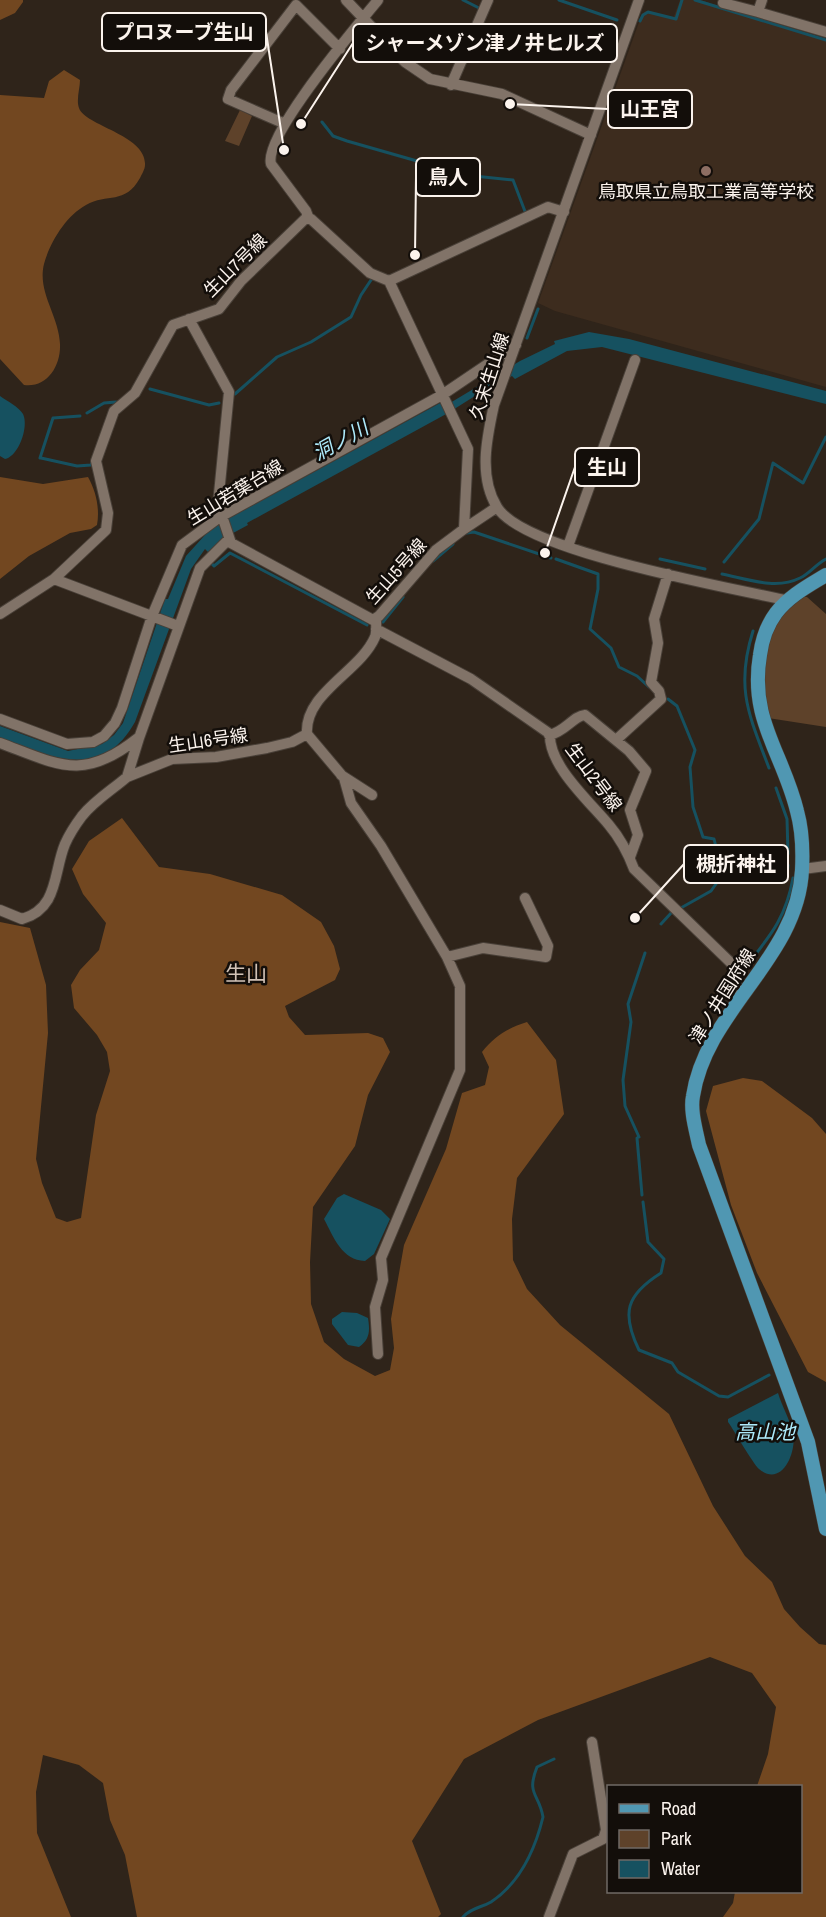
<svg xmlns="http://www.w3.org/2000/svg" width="826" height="1917" viewBox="0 0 826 1917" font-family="'Archivo Narrow','Noto Sans JP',sans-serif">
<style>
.built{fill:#3d2c1e}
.green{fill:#5e422a}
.forest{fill:#724720}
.water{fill:#165160}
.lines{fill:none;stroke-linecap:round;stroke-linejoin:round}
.stream{stroke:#165160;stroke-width:3}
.minor-casing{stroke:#494038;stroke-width:12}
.major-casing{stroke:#494038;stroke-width:15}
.minor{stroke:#817368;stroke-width:10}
.major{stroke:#5097b2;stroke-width:14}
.education-dot{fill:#8d6e63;stroke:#130e0a;stroke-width:2}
.labels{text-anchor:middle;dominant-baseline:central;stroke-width:5;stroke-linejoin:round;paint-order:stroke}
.poi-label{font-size:18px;fill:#fbf3ed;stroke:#130e0a}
.street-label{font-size:18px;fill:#fbf3ed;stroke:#130e0a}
.water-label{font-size:20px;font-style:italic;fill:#aeebfc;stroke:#130e0a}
.quarter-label{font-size:21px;fill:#d1c2b6;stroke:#130e0a}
.leader{fill:none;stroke:#fbf3ed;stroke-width:2}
.callout-dot{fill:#fbf3ed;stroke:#130e0a;stroke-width:2}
.callout{fill:#130e0a;stroke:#fbf3ed;stroke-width:2}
.callout-label{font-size:20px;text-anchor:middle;font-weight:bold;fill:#fbf3ed}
</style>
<rect width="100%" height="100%" fill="#2f241a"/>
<path class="built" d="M 680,0 L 700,0 L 826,39 L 826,387 L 555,311 L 538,303 L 642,14 L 646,11 L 673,19 Z"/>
<path class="green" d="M 240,110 L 252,116 L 239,146 L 225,141 Z
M 798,597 L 807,597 L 826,614 L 826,727 L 768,718 C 759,666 760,637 798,597 Z"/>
<path class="forest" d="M 0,0 L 23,0 L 23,2 L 15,13 L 0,20 Z
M 64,70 L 80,80 C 80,88 76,100 79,108 C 85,126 147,135 145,165 C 145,169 142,174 140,178 C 125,205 107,193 86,205 C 66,216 50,242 44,264 C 37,292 59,316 60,344 C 61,366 47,388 24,385 L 0,359 L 0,95 L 44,98 L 49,81 Z
M 0,477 L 43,484 L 88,477 C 96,491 100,509 97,525 L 91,529 L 70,533 L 29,556 L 0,579 Z
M 122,818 L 159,867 L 210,874 L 282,895 L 321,922 L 334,946 L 340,969 L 335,980 L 285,1006 L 289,1017 L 305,1035 L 368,1033 L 383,1038 L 390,1052 L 368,1095 L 355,1146 L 313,1207 L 310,1262 L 311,1304 L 324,1342 L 344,1359 L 375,1376 L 390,1370 L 394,1348 L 391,1319 L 404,1245 L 446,1149 L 462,1093 L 485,1085 L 489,1067 L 482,1052 C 495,1036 508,1028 527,1022 L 556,1060 L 564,1114 L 517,1178 L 512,1219 L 513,1260 L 527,1289 L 560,1325 L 669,1414 L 713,1506 L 745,1556 L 772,1582 L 784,1609 L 800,1627 L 819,1644 L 826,1645 L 826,1917 L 723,1917 L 733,1903 L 735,1892 L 800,1892 L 800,1786 L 757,1786 L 768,1754 L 776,1707 L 752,1673 L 710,1657 L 538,1720 L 464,1759 L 412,1841 L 441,1914 L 438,1917 L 137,1917 L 125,1855 L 110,1820 L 103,1783 L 79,1765 L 43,1755 L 36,1792 L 37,1833 L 71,1917 L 0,1917 L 0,922 L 30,928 L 46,985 L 48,1033 L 36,1159 L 42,1183 L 56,1218 L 67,1222 L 81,1218 L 96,1115 L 110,1071 L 107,1052 L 97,1035 L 74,1008 L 71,985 L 80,970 L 99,950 L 106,923 L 83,894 L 72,869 L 89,841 Z
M 743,1078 L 762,1081 L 812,1118 L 826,1134 L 826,1382 L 808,1372 L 757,1273 L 731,1205 L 706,1111 L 713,1086 Z"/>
<path class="water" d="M 589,332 L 629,339 L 826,391 L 826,404 L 602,347 L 567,351 L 515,379 L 512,376 L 486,389 L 448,413 L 247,523 L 248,525 L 222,539 L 208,552 L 205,549 L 191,569 L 135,722 C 101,783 49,756 0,738 L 0,726 L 68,751 L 102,744 L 114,735 L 123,723 L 165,599 L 168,599 L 186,556 L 205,535 L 204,532 L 442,402 L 450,403 L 520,361 L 555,344 L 554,341 Z
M 0,396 C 7,401 19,407 23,414 C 29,426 19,456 5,459 L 0,456 Z
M 344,1194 L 381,1210 L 390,1219 L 374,1254 L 365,1261 C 342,1260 334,1238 324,1219 L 337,1198 Z
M 342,1312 L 357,1313 L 368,1318 C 370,1331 370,1339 359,1347 L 348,1345 L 332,1324 L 332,1319 Z
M 778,1393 C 782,1406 790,1420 793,1433 C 797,1452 782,1488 759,1469 C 752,1462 735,1432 728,1422 L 728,1419 Z"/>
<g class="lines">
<path class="stream" d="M 463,0 L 479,8
M 559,0 L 617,20
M 695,0 L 826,40
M 640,21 L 643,15 L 648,12 L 676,19 L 682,0
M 322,122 L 333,136 L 347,141 L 431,165
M 437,161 L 460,163 L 474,176 L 513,180 L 526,214
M 527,338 L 538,309
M 150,389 L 209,405 L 219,403
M 235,394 L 277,357 L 311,342 L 351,317 L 361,295 L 373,277
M 87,413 L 104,403 L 116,402
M 40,458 L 53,418 L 80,416
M 41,458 L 77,466 L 91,465 L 92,462
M 467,533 L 474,532 L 551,558
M 556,559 L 598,574 L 598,589 L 590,629 L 611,648 L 619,667 L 637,676 L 649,687
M 660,559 L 705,569
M 433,561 L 453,544
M 724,562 L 759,519 L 773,463 L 803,483 L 826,437
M 212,564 L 214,566 L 230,553 L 367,625
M 722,574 C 747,579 776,590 800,578 C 809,574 816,564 826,559
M 383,622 L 403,597
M 753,631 C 735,688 749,715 769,768
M 668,699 L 677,706 L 695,750 L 690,767 L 693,807 L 703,837 L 714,839 L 723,874 L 711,891 L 679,909
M 776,788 L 787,819 L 788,854
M 787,876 L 788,865
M 661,924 L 672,912
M 740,974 C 766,940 785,923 793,878
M 639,1137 L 625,1106 L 623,1080 L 631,1022 L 628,1004 L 645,953
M 637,1138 L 642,1195
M 643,1202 L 648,1242 L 664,1259 L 661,1273 C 626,1295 621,1313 639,1350 L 672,1363 L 678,1372 L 719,1396 L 728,1397 L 769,1375
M 463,1917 C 472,1907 481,1908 491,1902 C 521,1882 535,1850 543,1817 C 539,1793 526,1795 537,1767 L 554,1759"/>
<defs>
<path id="minor" d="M 346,0 L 405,62 L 430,79 L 502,94 L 591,135
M 639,0 L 494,405 C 487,437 478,476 497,507 C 524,552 733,588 789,601
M 762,0 L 758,12 L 826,32
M 723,3 L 758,12
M 451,85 L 488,0
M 283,123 L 228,99 L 231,90 L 296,5 L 340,49
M 309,219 L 306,211 L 271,164 C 263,136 357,26 378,0
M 189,319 L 229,392 L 218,504 L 231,543 L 373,620 L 379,616 L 436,550 L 464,529 L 468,449 L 389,281
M 464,529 L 497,507
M 229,539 L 200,568 L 139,738 L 127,777 L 172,759 L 216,757 L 267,748 L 292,742 L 307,734 C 304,693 360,672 375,637 C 377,632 376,624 376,618
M 568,546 L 635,360
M 0,614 L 54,579
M 178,626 L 54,579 L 106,530 L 108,513 L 96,461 L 114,411 L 135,393 L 173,325 L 219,309 L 241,281 L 305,219 L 311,219 L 370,273 L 389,281 L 548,207 L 564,212
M 376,629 L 471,679 L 550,734 C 548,765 590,802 609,825 C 620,838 628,853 634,869 L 732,964 L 738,990 L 743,994
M 0,719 L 67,744 L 93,742 L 104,736 L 115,723 L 122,708 L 152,616 L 182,545 L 220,517 L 442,395 L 516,345
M 307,734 L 344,778 L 351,803 L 381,846 L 447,957 L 460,986 L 460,1070 L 381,1258 L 383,1280 L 375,1307 L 378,1354
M 549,735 C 565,732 573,716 585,715 L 629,751 L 646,771 L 630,810 L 638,835 L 630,857
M 616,740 L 661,699 L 659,691 L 651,682 L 658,643 L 654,619 L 668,574
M 0,743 C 59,765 83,782 138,738
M 341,775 L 372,795
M 803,869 L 826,866
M 0,910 L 22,919 C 59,908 53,873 65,844 C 69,835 76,824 82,816 C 95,800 112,790 127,777
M 447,957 L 483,948 L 546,957 L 548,946 L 525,898
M 549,1917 L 573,1854 L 603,1839 L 606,1830 L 592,1742"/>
<path id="major" d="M 826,575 C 808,586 789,596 776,613 C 767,625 762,640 760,655 C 749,720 783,753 797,811 C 802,829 803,851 802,870 C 798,958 706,1010 693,1096 C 690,1111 696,1130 699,1145 L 808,1442 L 826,1529"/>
</defs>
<use href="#minor" class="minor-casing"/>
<use href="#major" class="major-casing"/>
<use href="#minor" class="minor"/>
<use href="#major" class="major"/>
</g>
<circle class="education-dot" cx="706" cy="171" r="6"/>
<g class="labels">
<g class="poi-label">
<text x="706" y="191">鳥取県立鳥取工業高等学校</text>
</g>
<g class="street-label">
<text transform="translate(235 265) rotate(-45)">生山7号線</text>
<text transform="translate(489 376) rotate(-72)">久末生山線</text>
<text transform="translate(235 492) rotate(-31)">生山若葉台線</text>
<text transform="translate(396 571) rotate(-48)">生山5号線</text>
<text transform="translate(208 740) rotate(-8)">生山6号線</text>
<text transform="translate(594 777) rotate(53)">生山2号線</text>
<text transform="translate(722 996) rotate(-58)">津ノ井国府線</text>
</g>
<g class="water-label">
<text transform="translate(340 440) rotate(-29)">洞ノ川</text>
<text x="765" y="1431">高山池</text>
</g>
<g class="quarter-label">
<text x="246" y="973">生山</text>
</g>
</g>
<path class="leader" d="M284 150L266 32M301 124L353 43M510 104L608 109M415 255L416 177M545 553L575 467M635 918L684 864"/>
<g class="callout-dot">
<circle cx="284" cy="150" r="6"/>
<circle cx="301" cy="124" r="6"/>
<circle cx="510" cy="104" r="6"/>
<circle cx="415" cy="255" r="6"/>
<circle cx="545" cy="553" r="6"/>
<circle cx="635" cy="918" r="6"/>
</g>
<g class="callout">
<rect x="102" y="13" width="164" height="38" rx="6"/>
<rect x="353" y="24" width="264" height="38" rx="6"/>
<rect x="608" y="90" width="84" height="38" rx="6"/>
<rect x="416" y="158" width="64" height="38" rx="6"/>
<rect x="575" y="448" width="64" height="38" rx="6"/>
<rect x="684" y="845" width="104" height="38" rx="6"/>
</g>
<g class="callout-label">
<text x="184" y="39">プロヌーブ生山</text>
<text x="485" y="50">シャーメゾン津ノ井ヒルズ</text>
<text x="650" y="116">山王宮</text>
<text x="448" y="184">鳥人</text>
<text x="607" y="474">生山</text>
<text x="736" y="871">槻折神社</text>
</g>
<rect x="607" y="1785" width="195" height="108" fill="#130e0a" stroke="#706a65" stroke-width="1.5"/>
<rect x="619" y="1804" width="30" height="9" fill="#5097b2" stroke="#706a65" stroke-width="1.5"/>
<text x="661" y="1815" font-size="18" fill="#fbf3ed">Road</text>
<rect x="619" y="1830" width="30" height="18" fill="#5e422a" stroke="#706a65" stroke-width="1.5"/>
<text x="661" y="1845" font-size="18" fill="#fbf3ed">Park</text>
<rect x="619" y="1860" width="30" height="18" fill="#165160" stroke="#706a65" stroke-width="1.5"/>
<text x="661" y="1875" font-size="18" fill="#fbf3ed">Water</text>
</svg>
